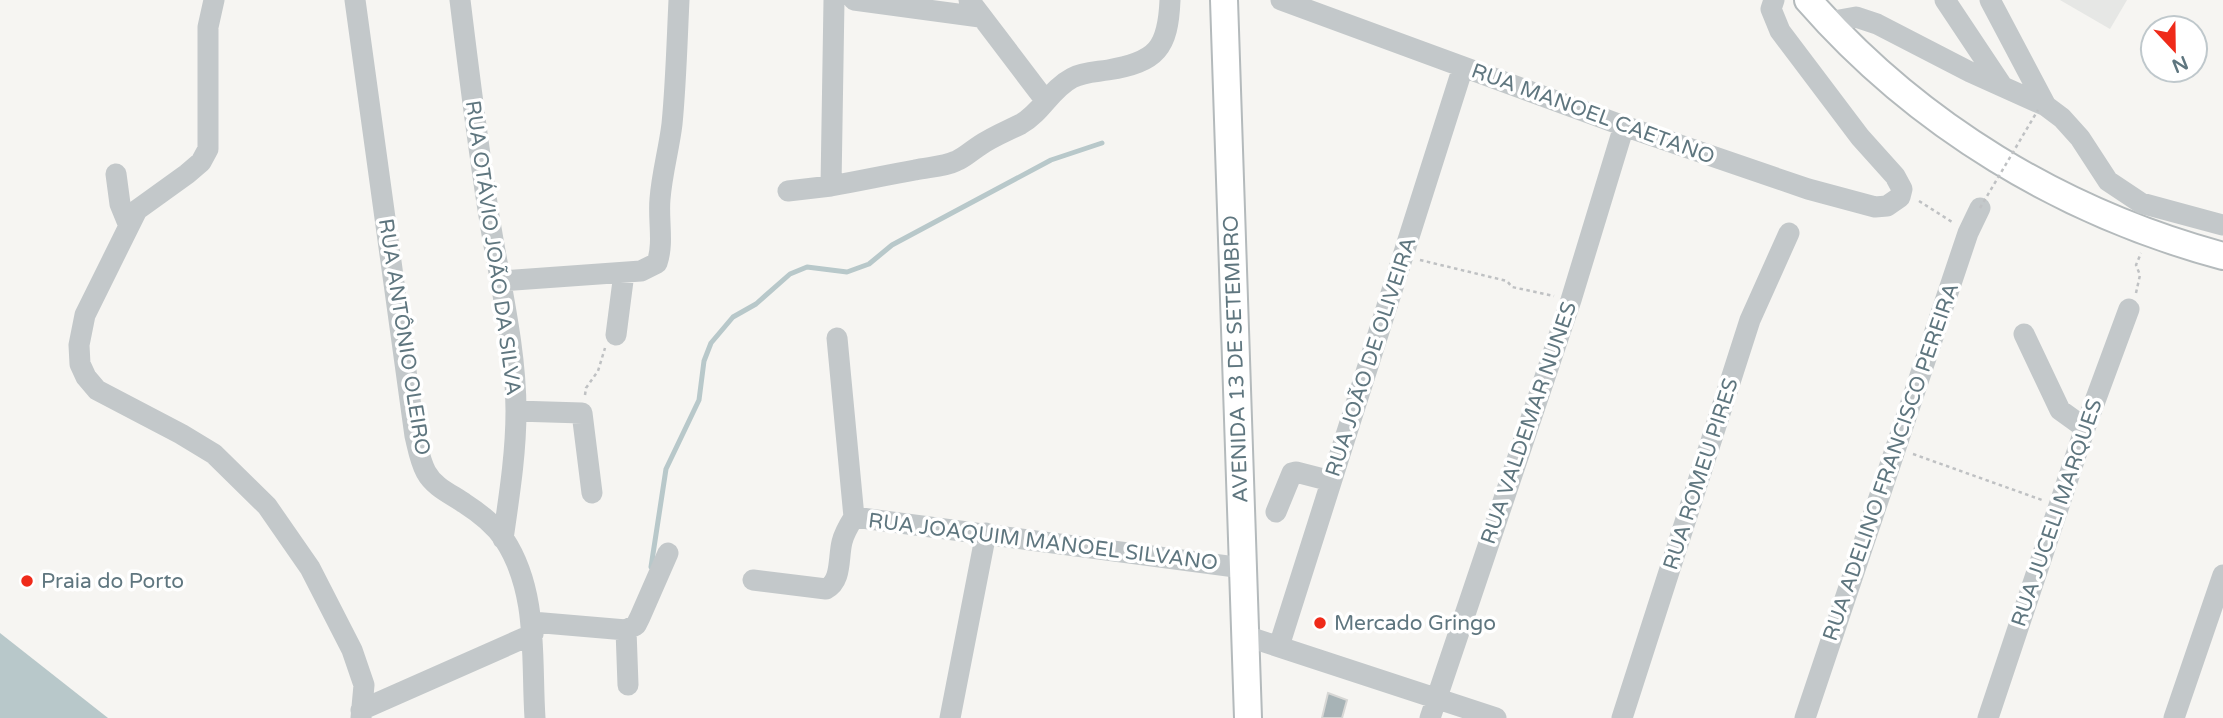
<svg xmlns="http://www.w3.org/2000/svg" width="2223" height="718" viewBox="0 0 2223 718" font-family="'Varela Round',sans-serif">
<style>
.built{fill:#e6e7e5}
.water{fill:#b8c8ca}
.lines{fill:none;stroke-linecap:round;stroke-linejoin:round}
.stream{stroke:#b8c8ca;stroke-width:5}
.building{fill:#a7b3b6;stroke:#d7d7d5;stroke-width:2}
.major-casing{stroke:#b4babc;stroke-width:30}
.path{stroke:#bfc1c3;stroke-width:2.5;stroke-dasharray:3.5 3.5;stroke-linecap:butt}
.minor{stroke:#c3c8ca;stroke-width:21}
.major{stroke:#fff;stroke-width:26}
.path-bridge{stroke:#bfc1c3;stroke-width:2.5;stroke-dasharray:3.5 3.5;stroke-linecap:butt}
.poi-dot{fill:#ef2a19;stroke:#fff;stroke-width:2.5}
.labels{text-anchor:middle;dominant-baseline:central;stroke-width:7;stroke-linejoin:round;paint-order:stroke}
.street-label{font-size:21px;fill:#5f767f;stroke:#fff}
.poi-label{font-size:21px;fill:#5f767f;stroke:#fff;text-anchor:start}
</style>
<rect width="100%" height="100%" fill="#f6f5f2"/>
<path class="built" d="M 2060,0 L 2127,0 L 2110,29 Z"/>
<path class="water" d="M 0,633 L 108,718 L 0,718 Z"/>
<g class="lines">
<path class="stream" d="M 651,567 L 666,469 L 699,400 L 704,361 L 711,343 L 733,317 L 756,304 L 790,274 L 807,267 L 847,272 L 869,264 L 892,245 L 1051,160 L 1102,143"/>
</g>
<path class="building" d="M 1328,693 L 1347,700 L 1342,718 L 1322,718 Z"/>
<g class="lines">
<defs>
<path id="major" d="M 1224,0 L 1248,718
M 1808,0 C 1917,125 2063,213 2223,256"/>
</defs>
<use href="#major" class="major-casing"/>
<path class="path" d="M 1919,201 L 1952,222
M 1420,260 L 1507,281 L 1512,287 L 1554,296
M 2136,293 L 2140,275 L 2136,265 L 2141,253
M 585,395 L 586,388 L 598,371 L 605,348
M 1913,454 L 2042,500"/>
<path class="minor" d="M 214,0 L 208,27 L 208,149 L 201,162 L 187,174 L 137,210 L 85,315 L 79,345 L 80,364 L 86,377 L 97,390 L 181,434 L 214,454 L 267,506 L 310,568 L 352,650 L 364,685 L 361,718
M 355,0 L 415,436 C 418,448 420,461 426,472 C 434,487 451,494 464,503 C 478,512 494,524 504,539 C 539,592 531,658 535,718
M 460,0 C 469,74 478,148 490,222 C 500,284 516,348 516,411 C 516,454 509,497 503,539
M 834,0 L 831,186 C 859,181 887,175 915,170 C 928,167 944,167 956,161 C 964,158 971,151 979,146 C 992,137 1007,131 1021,124 C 1042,112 1051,89 1072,78 C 1083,72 1096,72 1108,70 C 1157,62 1168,48 1170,0
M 854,0 L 980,17
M 969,0 L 1045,100
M 1281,0 L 1624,126 L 1808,189 L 1875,207 L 1887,206 L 1900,197 L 1902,189 L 1895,176 L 1860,137 L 1780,31 L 1771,9 L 1774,0
M 1945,0 L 2001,84
M 1990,0 L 2046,106
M 1828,22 L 1856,17 L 1877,24 L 1970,72 L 2046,106 L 2062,118 L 2080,138 L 2108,181 L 2141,203 L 2223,225
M 116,174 L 120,204 L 129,226
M 788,191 L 831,186
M 500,281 L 641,271 L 657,263 C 664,243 658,220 660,199 C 662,173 669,149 672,124 C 676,83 677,41 679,0
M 2024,334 L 2060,410 L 2085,428
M 616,335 L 624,273
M 837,338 L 854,517 L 1243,568
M 516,411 L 582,413 L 592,493
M 1276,512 L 1292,473 L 1296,472 L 1331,481
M 753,580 L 826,589 C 842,581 838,558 842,542 C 844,533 849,525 854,517
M 532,622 L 626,630 L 636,625 L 640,617 L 668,553
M 626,630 L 628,685
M 1246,636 L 1496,718
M 1279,646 L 1463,67
M 361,710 L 533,634
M 950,718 L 986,533
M 1430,718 L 1571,300 L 1624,126
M 1622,718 L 1750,320 L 1789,233
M 1805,718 L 1968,233 L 1980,208
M 1988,718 L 2085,428 L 2129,309
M 2174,718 L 2223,575"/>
<use href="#major" class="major"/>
<path class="path-bridge" d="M 1980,208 L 2038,110"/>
</g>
<g class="poi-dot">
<circle cx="27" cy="581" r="7"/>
<circle cx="1320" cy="623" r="7"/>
</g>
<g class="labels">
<g class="street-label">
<text transform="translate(1593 114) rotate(20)">RUA MANOEL CAETANO</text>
<text transform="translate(493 248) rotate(82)">RUA OTÁVIO JOÃO DA SILVA</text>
<text transform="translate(404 337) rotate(81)">RUA ANTÔNIO OLEIRO</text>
<text transform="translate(1371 357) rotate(-72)">RUA JOÃO DE OLIVEIRA</text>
<text transform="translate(1236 359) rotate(-92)">AVENIDA 13 DE SETEMBRO</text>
<text transform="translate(1529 423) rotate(-71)">RUA VALDEMAR NUNES</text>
<text transform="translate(1891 462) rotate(-71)">RUA ADELINO FRANCISCO PEREIRA</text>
<text transform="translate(1701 474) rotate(-72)">RUA ROMEU PIRES</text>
<text transform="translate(2057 513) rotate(-71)">RUA JUCELI MARQUES</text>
<text transform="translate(1043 542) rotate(7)">RUA JOAQUIM MANOEL SILVANO</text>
</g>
<g class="poi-label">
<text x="41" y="581">Praia do Porto</text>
<text x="1334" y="623">Mercado Gringo</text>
</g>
</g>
<g transform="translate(2174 49) rotate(158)"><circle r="33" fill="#ffffff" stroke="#bfc8cc" stroke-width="2"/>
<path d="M0-5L12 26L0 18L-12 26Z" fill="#ef2a19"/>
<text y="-10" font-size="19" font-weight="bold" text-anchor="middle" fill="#5f767f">N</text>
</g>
</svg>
